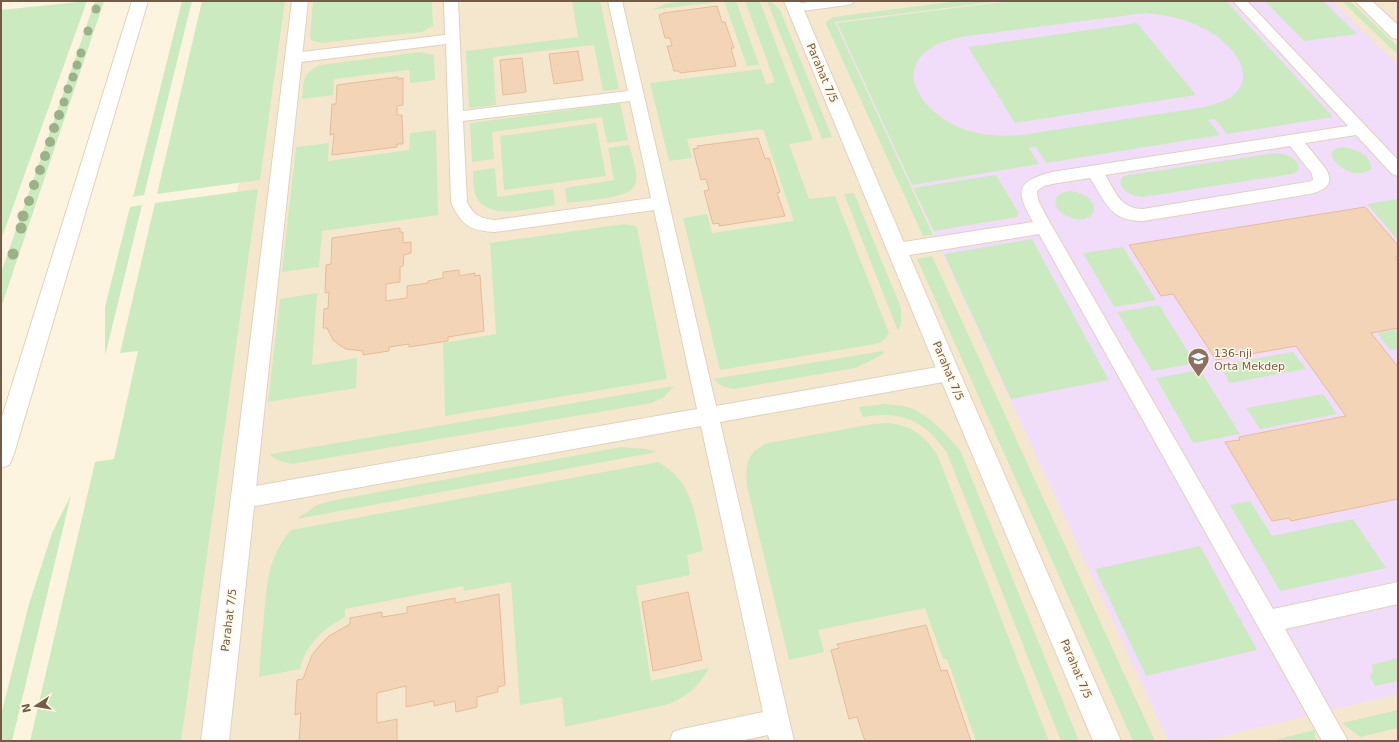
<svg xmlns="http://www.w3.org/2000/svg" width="1399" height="742" viewBox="0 0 1399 742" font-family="'DejaVu Sans',sans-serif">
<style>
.residential{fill:#f5e7ce}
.education{fill:#f1ddf9}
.green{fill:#cceabf;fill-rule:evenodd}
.building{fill:#f3d4b7;stroke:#e6bc97}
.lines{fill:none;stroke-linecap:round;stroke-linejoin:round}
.lane-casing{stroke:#e1d1bc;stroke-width:2}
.street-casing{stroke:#e1d1bc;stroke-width:2}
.lane{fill:#fff;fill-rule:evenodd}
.street{fill:#fff;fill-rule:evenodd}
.tree{fill:#9bb187}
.labels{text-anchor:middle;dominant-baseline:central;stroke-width:3;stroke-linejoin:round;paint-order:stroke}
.street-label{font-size:11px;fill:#745b47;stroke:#fff8e7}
.education-label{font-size:11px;fill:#785e54;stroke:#fff8e7;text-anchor:start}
</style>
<rect width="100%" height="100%" fill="#fdf4e0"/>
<path class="residential" d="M 268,1 L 1398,1 L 1398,741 L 148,741 Z"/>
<path class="education" d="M 1007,1 L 1332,1 L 1398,65 L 1398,694 L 1203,741 L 1168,741 L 836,23 Z"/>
<path class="green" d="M 87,1 L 1,240 L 1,10 Z
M 95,1 L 104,1 L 1,308 L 1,273 Z
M 182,1 L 192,1 L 144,195 L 133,197 Z
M 202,1 L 285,1 L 260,180 L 157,194 Z
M 313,1 L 432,1 L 433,26 L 422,32 L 320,43 L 311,40 L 310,36 Z
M 572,1 L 600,1 L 619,89 L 603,91 L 594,45 L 493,57 L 496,105 L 469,108 L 466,51 L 578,37 Z
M 684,1 L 717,2 L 652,10 L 665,4 Z
M 724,1 L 736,1 L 759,65 L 747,66 Z
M 745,1 L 760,2 L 813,140 L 789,144 L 809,199 L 835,196 L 889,333 L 885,339 L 880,343 L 720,370 L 683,218 L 707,214 L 712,233 L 794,221 L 763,129 L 687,139 L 692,158 L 669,161 L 650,83 L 761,69 L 766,84 L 775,82 Z
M 767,1 L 773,3 L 780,10 L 832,137 L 822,139 Z
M 959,1 L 1000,1 L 835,22 L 933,235 L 923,236 L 826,24 L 826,22 L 833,17 Z
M 1011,1 L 1226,1 L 1333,117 L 1227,134 L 1215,119 L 1208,120 L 1220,135 L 1046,163 L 1036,147 L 1029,148 L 1039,164 L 912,185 L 837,23 ZM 1145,13 C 1167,15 1187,19 1207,30 C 1229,42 1261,75 1231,97 C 1223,102 1214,104 1205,107 L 1021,135 C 997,137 973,135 952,124 C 927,111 898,79 924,53 C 934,44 948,40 961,37 Z
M 1265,1 L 1323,1 L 1357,34 L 1304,41 Z
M 1342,1 L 1350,1 L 1398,47 L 1398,55 Z
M 1137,23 L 1196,95 L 1015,123 L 968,47 Z
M 421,52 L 434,55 L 435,80 L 410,83 L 409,70 L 334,79 L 333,95 L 302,99 C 304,79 301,75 320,65 Z
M 620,103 L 628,140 L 607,143 L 602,117 L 492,132 L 494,159 L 472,162 L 470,123 Z
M 596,123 L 606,176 L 504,190 L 500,136 Z
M 436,130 L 438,215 L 322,231 L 319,267 L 282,272 L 296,147 L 329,143 L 328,161 L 409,150 L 410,133 Z
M 629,145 C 632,156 639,174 635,185 C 630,199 581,201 567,203 L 565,188 L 614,180 L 608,148 Z
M 1344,147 C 1356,149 1372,155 1371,169 C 1358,179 1339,170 1332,157 L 1332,152 L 1337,148 Z
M 1275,153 C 1286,154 1295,156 1299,167 L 1298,171 L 1292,174 L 1143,197 C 1132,196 1123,193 1120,182 L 1122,177 L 1128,175 Z
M 495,168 L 497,197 L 553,189 L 555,205 C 530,208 482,224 474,190 C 473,184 473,177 473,171 Z
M 996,175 L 1018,212 L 1017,217 L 934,231 L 913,188 Z
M 258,189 L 181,741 L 30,741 L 95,462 L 114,459 L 138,351 L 120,353 L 155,203 Z
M 1071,191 C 1109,198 1094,230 1067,216 C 1062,214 1058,211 1056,206 C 1053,195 1062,192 1071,191 Z
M 854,193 L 901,308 L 901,324 L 898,331 L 844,194 Z
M 1398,199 L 1398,240 L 1367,204 Z
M 142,205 L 105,356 L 105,307 L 130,207 Z
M 624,224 L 635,226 L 637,228 L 667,379 L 445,416 L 443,343 L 496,334 L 490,243 Z
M 1032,239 L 1109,380 L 1011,399 L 944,254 Z
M 1123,247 L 1156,300 L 1114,307 L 1083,253 Z
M 932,256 L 1155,741 L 1133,741 L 917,259 Z
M 317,293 L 312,365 L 357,358 L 356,388 L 268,402 L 280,299 Z
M 1159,305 L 1195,363 L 1152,371 L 1117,312 Z
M 1398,329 L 1398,349 L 1390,350 L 1377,333 Z
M 883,351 L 884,353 L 876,358 L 855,368 L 844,370 L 733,389 L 722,386 L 713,379 Z
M 1293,352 L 1306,369 L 1230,383 L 1219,365 Z
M 1200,370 L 1240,434 L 1193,443 L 1156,378 Z
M 674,386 L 664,397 L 652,403 L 292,464 L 277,460 L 271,456 L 271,454 Z
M 1323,394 L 1337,414 L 1260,429 L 1246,408 Z
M 885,404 C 891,405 898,405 904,406 C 926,411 946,434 960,450 L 1079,741 L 1061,741 L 947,453 C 925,421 901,410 863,417 L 859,407 Z
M 888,423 C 912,426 923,434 937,454 L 1049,741 L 976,741 L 947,659 L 943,659 L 925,608 L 818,630 L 824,652 L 789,660 L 747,486 C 745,465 747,451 768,443 L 873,424 Z
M 621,447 L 646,449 L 657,452 L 297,519 L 317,505 L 330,501 Z
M 658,462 C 693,481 695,515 703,551 L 687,555 L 690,575 L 636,586 L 651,681 L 709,668 C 698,687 689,695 669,704 L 565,727 L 562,697 L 520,705 L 511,582 L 464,591 L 463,586 L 345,609 L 345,617 C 324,628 305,645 300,669 L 259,677 C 260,657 262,636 264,616 C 267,582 268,557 291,530 Z
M 71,495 L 12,741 L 1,741 L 1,715 L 29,604 L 52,533 Z
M 1250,501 L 1272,536 L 1353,519 L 1386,568 L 1280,591 L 1230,505 Z
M 1200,546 L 1257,650 L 1146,676 L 1095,569 Z
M 1398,658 L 1398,681 L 1375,686 L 1370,677 L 1373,670 L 1371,665 Z
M 1398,710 L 1398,728 L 1360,737 L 1342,723 Z
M 1314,730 L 1316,741 L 1271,741 Z"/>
<path class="building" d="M 717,6 L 722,22 L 725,22 L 734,48 L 731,48 L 736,66 L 680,73 L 679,71 L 674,71 L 667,46 L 672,46 L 670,38 L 665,38 L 659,15 L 663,14 L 663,13 Z
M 578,51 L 583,80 L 554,84 L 549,54 Z
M 522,58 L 526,92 L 503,95 L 500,60 Z
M 398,77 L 398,79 L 403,78 L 403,105 L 397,106 L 397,115 L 402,115 L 403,144 L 397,144 L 397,147 L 332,155 L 334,134 L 330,135 L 332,104 L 336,104 L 337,85 Z
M 758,138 L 765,159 L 769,158 L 780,192 L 777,193 L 785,216 L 719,226 L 719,223 L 713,224 L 704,191 L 709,190 L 706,179 L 701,180 L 693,149 L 698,148 L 697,146 Z
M 1365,207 L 1398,245 L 1398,256 L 1395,257 L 1398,261 L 1398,328 L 1371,333 L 1398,367 L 1398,499 L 1291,521 L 1289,518 L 1272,521 L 1225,442 L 1240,440 L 1239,437 L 1346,416 L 1296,346 L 1216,360 L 1173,294 L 1161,296 L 1129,245 Z
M 400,228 L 400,232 L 403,232 L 403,243 L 411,242 L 411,253 L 404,255 L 403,266 L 400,267 L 400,282 L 386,284 L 386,301 L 407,298 L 407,286 L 428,283 L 428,281 L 443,278 L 443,272 L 459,270 L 459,276 L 475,273 L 475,276 L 480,275 L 484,331 L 448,337 L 448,341 L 409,347 L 409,344 L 389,347 L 389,351 L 363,355 L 363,351 L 346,349 L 339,345 L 333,340 L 327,328 L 323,328 L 324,309 L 328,308 L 329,292 L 325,293 L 326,265 L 331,264 L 332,238 Z
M 688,592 L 702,660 L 653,671 L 642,602 Z
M 499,594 L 505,685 L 498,687 L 498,692 L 477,697 L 477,707 L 456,712 L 455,701 L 434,706 L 434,701 L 406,707 L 406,686 L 377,693 L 377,723 L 397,719 L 397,741 L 299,741 L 301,713 L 295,715 L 297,680 L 303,679 L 312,655 L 320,645 L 329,636 L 350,624 L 350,618 L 382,612 L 382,617 L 407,613 L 407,607 L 455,598 L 455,603 Z
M 926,625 L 941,671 L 947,670 L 971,741 L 865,741 L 857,717 L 849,719 L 831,650 L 839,648 L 837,644 Z"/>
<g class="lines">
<defs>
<path id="lane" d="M 444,1 L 458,1 L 463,111 L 628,91 L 608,1 L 622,1 L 716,406 L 949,365 L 956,367 L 959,373 L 956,379 L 949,381 L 720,422 L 794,741 L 770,741 L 768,735 L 740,741 L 670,741 L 673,732 L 682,729 L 763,712 L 701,426 L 244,508 L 237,505 L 234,498 L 237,491 L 244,488 L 697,409 L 654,210 L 495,232 C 470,231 461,225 451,202 L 446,44 L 293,63 L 288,61 L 286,58 L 288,55 L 293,53 L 445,35 ZM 630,101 L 651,198 L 495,220 C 481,219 473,215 467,202 L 463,121 Z
M 816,1 L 854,1 L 852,4 L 847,5 L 794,12 L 789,11 L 787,8 L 789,5 Z
M 1233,1 L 1247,1 L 1398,160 L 1398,176 L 1392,174 L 1356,135 L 1305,143 L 1326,169 C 1335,185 1324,190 1310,194 L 1143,221 C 1110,221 1106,203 1090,178 L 1052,184 L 1044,186 L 1037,191 L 1038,200 L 1045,214 L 1273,609 L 1398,582 L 1398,604 L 1285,629 L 1348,741 L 1322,741 L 1039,234 L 897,257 L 891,255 L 888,250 L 891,245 L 897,243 L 1033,222 C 1015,190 1016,182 1052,172 L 1348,126 ZM 1290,146 L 1312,174 L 1313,180 L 1307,182 L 1143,209 C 1120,209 1116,192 1105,175 Z"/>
<path id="street" d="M 132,1 L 148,1 L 13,457 L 9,465 L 1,468 L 1,420 Z
M 292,1 L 308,1 L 229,741 L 201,741 Z
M 784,1 L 800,1 L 960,373 L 1121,741 L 1093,741 L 938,373 Z
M 1355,1 L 1372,1 L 1398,25 L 1398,39 L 1392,38 Z"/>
</defs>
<use href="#lane" class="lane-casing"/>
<use href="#street" class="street-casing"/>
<use href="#lane" class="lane"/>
<use href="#street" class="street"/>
</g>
<g class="tree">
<circle cx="96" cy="9" r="4.5"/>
<circle cx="88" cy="31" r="4.5"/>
<circle cx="81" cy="53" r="4.5"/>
<circle cx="77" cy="65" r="4.5"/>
<circle cx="73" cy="77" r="4.5"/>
<circle cx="68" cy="89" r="4.5"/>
<circle cx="64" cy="102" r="4.5"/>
<circle cx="59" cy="115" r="5"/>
<circle cx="54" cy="128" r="5"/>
<circle cx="50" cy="142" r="5"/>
<circle cx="45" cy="156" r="5"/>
<circle cx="40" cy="170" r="5"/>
<circle cx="34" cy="185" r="5"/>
<circle cx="29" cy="201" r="5"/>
<circle cx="23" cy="216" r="5.5"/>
<circle cx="21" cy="228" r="5.5"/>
<circle cx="13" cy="254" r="5.5"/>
</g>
<defs>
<symbol id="school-pin" viewBox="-11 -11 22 30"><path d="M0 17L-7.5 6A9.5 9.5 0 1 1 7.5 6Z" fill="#8d6e63" stroke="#fff8e7"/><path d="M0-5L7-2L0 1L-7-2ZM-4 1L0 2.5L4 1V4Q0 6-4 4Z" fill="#fff"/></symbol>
</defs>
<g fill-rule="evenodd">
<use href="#school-pin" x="1186" y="346" width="25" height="34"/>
</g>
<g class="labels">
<g class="street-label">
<text transform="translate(822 73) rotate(67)">Parahat 7/5</text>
<text transform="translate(948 371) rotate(67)">Parahat 7/5</text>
<text transform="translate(229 620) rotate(-83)">Parahat 7/5</text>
<text transform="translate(1076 669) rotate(67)">Parahat 7/5</text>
</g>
<g class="education-label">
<text x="1214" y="353">136-nji<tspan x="1214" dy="13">Orta Mekdep</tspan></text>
</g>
</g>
<rect width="1399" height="742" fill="none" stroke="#745b47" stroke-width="4"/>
<g transform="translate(36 706) rotate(258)" stroke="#fff8e7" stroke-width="3" paint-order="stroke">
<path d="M0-3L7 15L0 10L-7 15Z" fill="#745b47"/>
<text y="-6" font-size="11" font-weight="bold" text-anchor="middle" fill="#745b47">N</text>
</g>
</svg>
